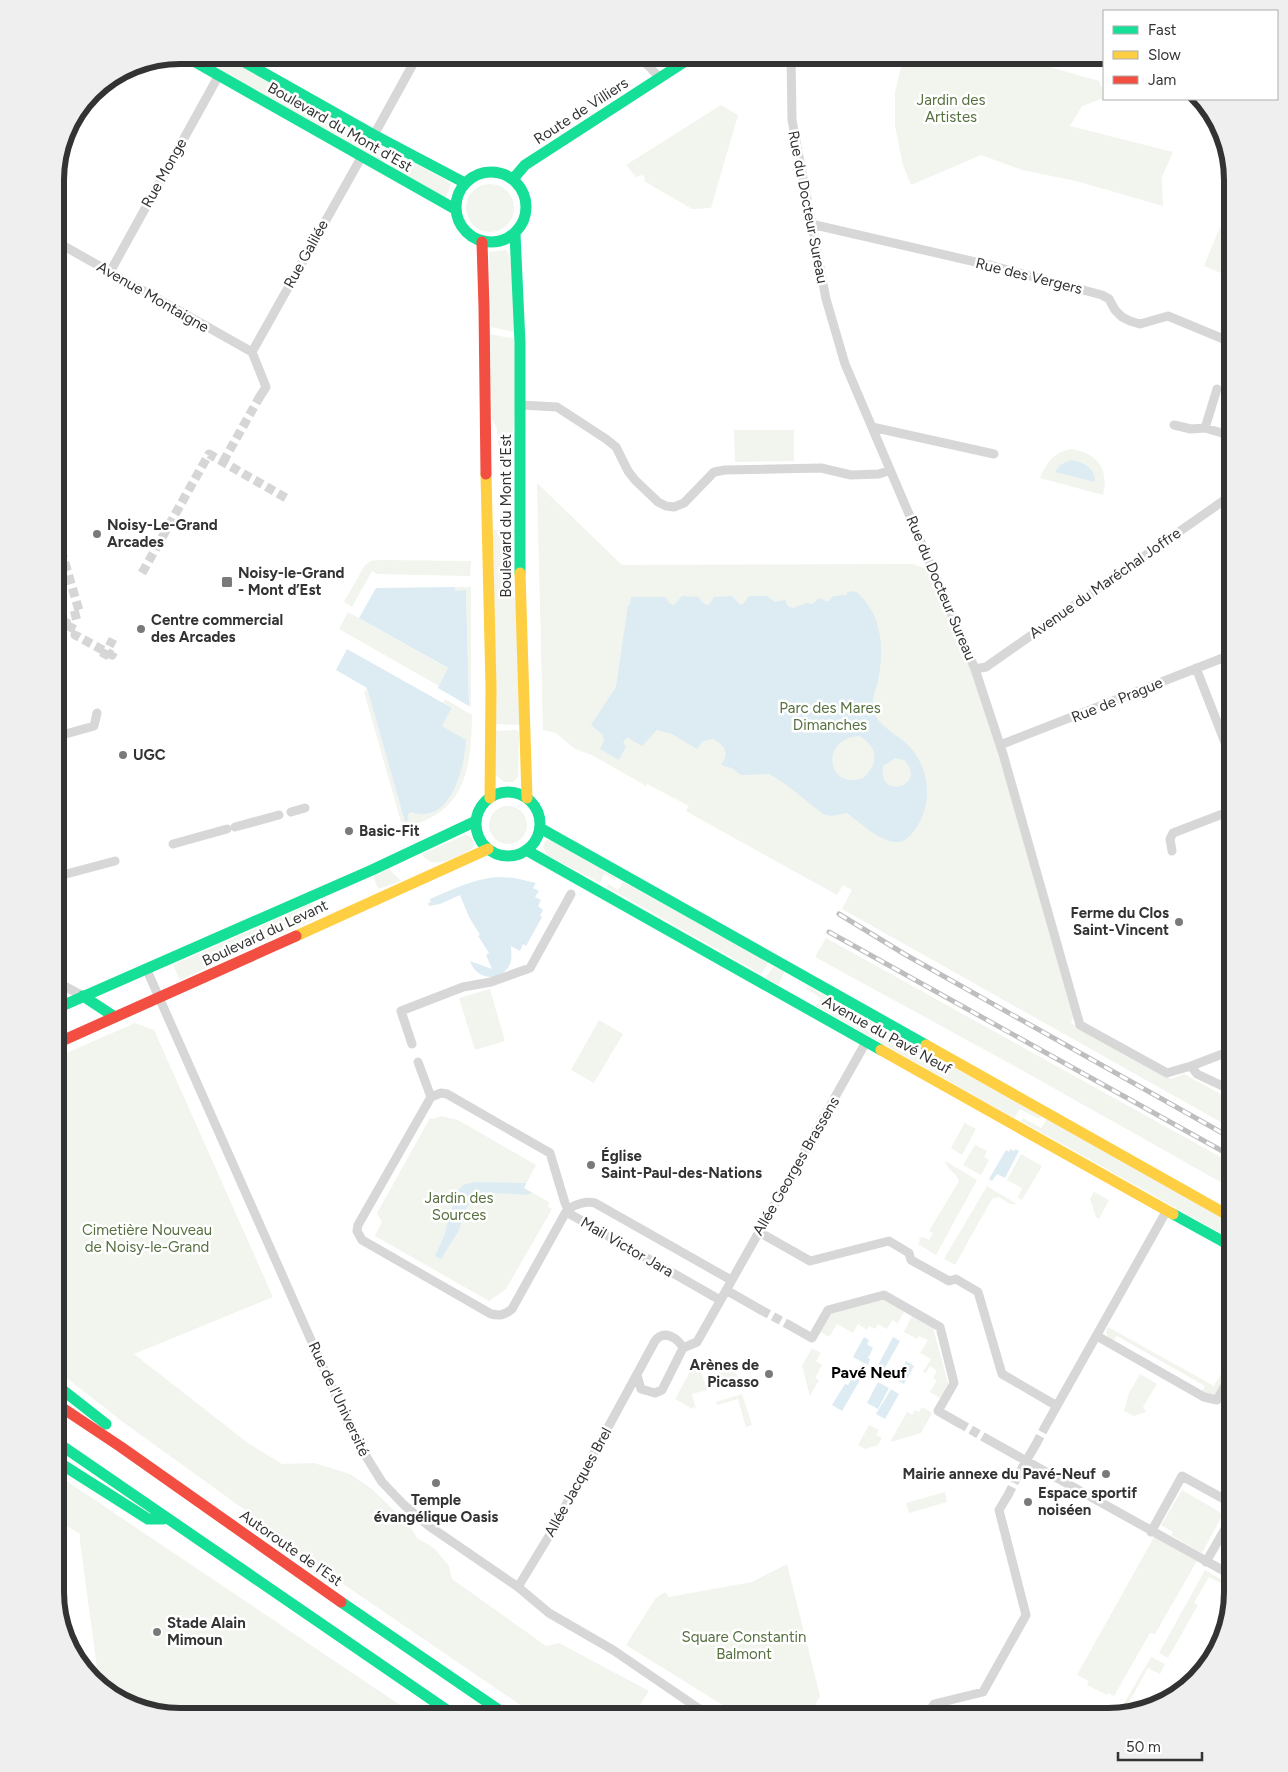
<svg xmlns="http://www.w3.org/2000/svg" width="1288" height="1772" viewBox="0 0 1288 1772" font-family="Figtree,sans-serif">
<style>
.green{fill:#f1f5ed}
.water{fill:#ddebf3;fill-rule:evenodd}
.lines{fill:none;stroke-linecap:round;stroke-linejoin:round}
.street-tunnel{stroke:#d6d6d6;stroke-width:9;stroke-dasharray:9 4.5;stroke-linecap:butt}
.street{stroke:#d7d7d7;stroke-width:9}
.fast{stroke:#16e098;stroke-width:11}
.slow{stroke:#ffcf43;stroke-width:11}
.jam{stroke:#f24e42;stroke-width:11}
.rail-casing{stroke:#bebebe;stroke-width:5}
.rail{stroke:#fff;stroke-width:3;stroke-dasharray:9;stroke-linecap:butt}
.poi-dot{fill:#7a7a7a;stroke:#fff;stroke-width:2}
.labels{text-anchor:middle;dominant-baseline:central;stroke-width:5;stroke-linejoin:round;paint-order:stroke}
.park-label{font-size:15px;fill:#56703f;stroke:#fff}
.street-label{font-size:15px;fill:#333;stroke:#fff}
.poi-label{font-size:15px;font-weight:bold;fill:#333;stroke:#fff;text-anchor:start}
.neighbourhood-label{font-size:16px;font-weight:bold;fill:#000;stroke:#fff}
.rim{fill:none;stroke:#333;stroke-width:6}
</style>
<rect width="100%" height="100%" fill="#fff"/>
<path class="green" d="M 195,55 L 221,55 L 383,146 L 379,155 L 386,159 L 384,163 Z
M 912,55 L 1007,55 L 1099,81 L 1104,93 L 1104,98 L 1082,106 L 1070,126 L 1173,152 L 1162,177 L 1163,206 L 1076,181 L 1022,170 L 981,155 L 911,185 L 903,165 L 895,126 L 895,92 L 902,63 Z
M 721,105 L 738,115 L 711,208 L 692,209 L 644,181 L 645,178 L 643,175 L 636,177 L 626,165 Z
M 392,151 L 444,179 L 451,184 L 447,195 L 445,197 L 389,166 L 393,158 L 390,156 Z
M466 208a24 24 0 1 1 48 0a24 24 0 1 1-48 0Z
M 1220,227 L 1233,233 L 1233,278 L 1204,266 Z
M 507,250 L 511,263 L 515,332 L 491,327 L 489,252 Z
M 490,334 L 515,339 L 516,404 L 511,445 L 510,490 L 502,489 L 497,429 L 492,419 Z
M 734,430 L 794,430 L 794,461 L 735,462 Z
M 1072,449 C 1098,454 1109,469 1103,495 L 1040,478 C 1046,463 1055,451 1072,449 Z
M 537,483 L 622,565 L 913,564 L 934,572 L 1003,754 L 1073,1018 L 1071,1023 L 1171,1079 L 1184,1074 L 1233,1101 L 1233,1129 L 842,909 L 852,890 L 843,885 L 837,895 L 686,811 L 689,806 L 647,784 L 646,786 L 592,755 L 575,749 L 556,733 L 543,730 Z
M 493,530 L 515,530 L 511,557 L 512,583 L 518,618 L 519,725 L 495,724 Z
M 380,560 L 471,561 L 470,576 L 377,574 L 372,571 L 352,607 L 344,602 L 365,565 L 371,561 Z
M 455,587 L 471,587 L 471,707 L 469,706 L 466,591 L 455,591 Z
M 348,612 L 449,669 L 439,686 L 339,629 Z
M 366,687 L 367,687 L 405,822 L 409,820 L 408,815 L 410,812 L 422,814 L 430,814 L 442,726 L 452,708 L 443,703 L 445,699 L 472,715 C 471,753 470,796 432,817 C 423,822 412,825 403,829 L 364,692 L 366,691 Z
M 517,730 L 519,733 L 518,777 L 513,782 L 504,782 L 496,775 L 495,731 Z
M489 825a19 19 0 1 1 38 0a19 19 0 1 1-38 0Z
M 465,835 C 471,835 474,840 474,846 L 472,849 C 458,856 436,871 423,856 L 422,854 Z
M 548,840 L 552,840 L 616,878 L 615,880 L 604,874 L 600,883 L 549,856 L 543,848 L 545,841 Z
M 389,869 L 401,881 L 378,889 L 373,876 Z
M 623,882 L 769,962 L 761,974 L 607,887 L 608,884 L 618,890 Z
M 312,903 L 319,917 L 180,980 L 173,965 Z
M 826,938 L 1233,1164 L 1233,1189 L 1018,1068 L 815,957 Z
M 774,966 L 784,972 L 779,985 L 765,978 Z
M 808,986 L 1041,1116 L 1039,1119 L 1020,1109 L 1014,1118 L 816,1006 L 821,998 L 806,989 Z
M 490,989 L 505,1041 L 475,1050 L 459,998 Z
M 599,1020 L 623,1034 L 594,1083 L 571,1070 Z
M 135,1023 L 154,1030 L 273,1297 L 134,1354 L 248,1443 L 282,1464 L 314,1463 L 350,1474 L 372,1489 L 409,1525 L 417,1538 L 434,1548 L 449,1566 L 452,1579 L 546,1646 L 559,1643 L 649,1691 L 632,1717 L 538,1717 L 349,1588 L 259,1524 L 260,1521 L 123,1422 L 55,1369 L 55,1058 Z
M 441,1116 L 458,1120 L 536,1165 L 524,1188 L 549,1202 L 548,1207 L 552,1209 L 506,1289 L 489,1301 L 375,1236 L 382,1222 L 377,1213 L 430,1118 L 432,1119 Z
M 1023,1118 L 1041,1128 L 1047,1119 L 1233,1223 L 1233,1240 L 1021,1121 Z
M 963,1122 L 976,1129 L 962,1155 L 951,1148 L 964,1124 Z
M 975,1145 L 987,1151 L 984,1157 L 989,1160 L 981,1175 L 963,1165 Z
M 1021,1154 L 1042,1166 L 1022,1200 L 1018,1197 L 1022,1188 L 1007,1180 Z
M 945,1161 L 977,1180 L 936,1255 L 918,1244 L 920,1241 L 919,1238 L 923,1237 L 929,1240 L 933,1233 L 929,1231 L 959,1181 C 956,1172 948,1171 945,1161 Z
M 987,1186 L 1017,1204 L 1010,1204 L 999,1197 L 992,1199 L 955,1265 L 944,1259 Z
M 1094,1192 L 1109,1200 L 1099,1219 L 1096,1217 L 1090,1199 Z
M 883,1300 L 904,1312 L 898,1323 L 892,1320 L 887,1329 L 878,1324 L 875,1329 L 869,1326 L 867,1330 L 858,1324 L 853,1333 L 837,1324 L 829,1337 L 819,1331 L 829,1314 Z
M 912,1316 L 933,1328 L 948,1383 L 940,1398 L 930,1392 L 937,1380 L 933,1378 L 937,1371 L 930,1366 L 926,1373 L 923,1372 L 931,1359 L 920,1353 L 928,1340 L 919,1336 L 917,1339 L 904,1332 Z
M 1108,1327 L 1214,1386 L 1233,1353 L 1233,1366 L 1218,1393 L 1214,1395 L 1202,1392 L 1205,1386 L 1117,1336 L 1113,1342 L 1108,1337 L 1106,1331 Z
M 812,1348 L 821,1353 L 816,1361 L 822,1365 L 815,1378 L 819,1380 L 810,1396 L 802,1366 Z
M 697,1359 L 707,1390 L 692,1394 L 696,1409 L 693,1407 L 692,1409 L 675,1399 Z
M 730,1369 L 736,1373 L 739,1380 L 711,1388 L 708,1376 Z
M 1140,1374 L 1157,1384 L 1143,1407 L 1146,1412 L 1134,1416 L 1124,1411 L 1129,1393 Z
M 742,1394 L 752,1425 L 746,1427 L 738,1399 L 717,1405 L 716,1402 Z
M 922,1407 L 932,1413 L 921,1433 L 890,1442 L 907,1412 L 912,1415 L 915,1410 L 919,1412 Z
M 869,1425 L 879,1430 L 876,1435 L 882,1438 L 878,1445 L 865,1449 L 858,1445 Z
M 55,1473 L 65,1480 L 418,1717 L 172,1717 L 117,1700 L 99,1682 L 80,1542 L 80,1534 L 55,1519 Z
M 1182,1490 L 1223,1514 L 1202,1553 L 1171,1535 L 1173,1532 L 1161,1525 Z
M 945,1492 L 947,1502 L 909,1513 L 906,1503 Z
M 1154,1537 L 1197,1561 L 1155,1634 L 1150,1633 L 1114,1696 L 1108,1693 L 1107,1695 L 1087,1685 L 1089,1681 L 1077,1675 Z
M 787,1564 L 820,1696 L 808,1717 L 742,1717 L 626,1645 L 655,1599 L 665,1592 L 669,1597 L 752,1582 Z
M 1205,1570 L 1233,1586 L 1233,1590 L 1209,1577 L 1194,1603 L 1198,1605 L 1168,1658 L 1159,1653 Z
M 1151,1657 L 1165,1664 L 1160,1674 L 1148,1668 L 1123,1713 L 1118,1714 Z"/>
<path class="water" d="M 1071,460 C 1084,462 1095,468 1095,482 L 1055,472 L 1060,465 Z
M 455,587 L 455,591 L 466,590 L 469,706 L 438,688 L 448,668 L 359,618 L 376,588 Z
M 854,591 C 862,595 865,601 870,608 C 884,631 883,659 877,685 C 875,692 872,699 873,707 C 875,724 893,732 905,742 C 928,763 934,798 918,825 C 913,833 906,843 895,842 C 877,840 861,823 847,813 L 831,816 L 823,814 L 784,783 L 769,774 L 741,775 L 731,768 L 721,765 C 730,753 725,745 713,739 L 703,741 L 697,749 L 672,734 L 657,730 L 642,746 L 628,738 L 626,738 L 623,743 L 626,746 L 619,760 L 600,749 L 604,741 L 603,735 L 591,725 L 616,687 L 628,605 L 630,605 L 631,597 L 664,597 L 667,598 L 669,603 L 674,605 L 682,596 L 698,597 L 704,604 L 708,605 L 711,602 L 714,597 L 732,596 L 740,605 L 744,603 L 749,596 L 767,596 L 775,602 L 785,600 L 788,606 L 793,608 L 807,603 L 812,604 L 820,598 L 828,602 L 833,596 L 847,595 L 847,592 ZM 859,736 C 878,746 880,763 863,778 C 827,791 819,739 859,736 ZM 895,758 C 897,759 900,759 903,760 C 907,761 908,765 910,769 C 917,789 878,797 883,766 Z
M 347,649 L 452,708 L 442,726 L 466,740 C 465,763 454,812 425,814 C 420,815 415,813 410,812 L 408,815 L 409,820 L 405,822 L 367,688 L 336,670 Z
M 498,877 L 515,878 L 536,883 L 533,888 L 539,891 L 535,897 L 541,900 L 538,906 L 543,910 L 540,916 L 542,917 L 526,946 L 523,944 L 520,951 L 511,946 C 511,951 512,956 511,961 C 504,983 477,982 470,961 L 492,969 L 486,955 L 489,953 L 478,936 L 480,935 L 469,917 L 460,895 L 440,904 L 429,906 L 428,903 L 431,902 L 430,899 C 453,889 473,879 498,877 Z
M 1010,1149 L 1014,1151 L 1016,1149 L 1019,1151 L 1005,1178 L 997,1174 L 992,1181 L 989,1179 L 1006,1150 L 1009,1152 Z
M 475,1182 L 526,1183 L 524,1188 L 532,1193 L 525,1195 L 483,1192 L 476,1195 L 467,1207 L 458,1232 L 441,1259 L 435,1256 L 444,1236 L 457,1192 L 463,1185 Z
M 864,1337 L 869,1340 L 867,1344 L 873,1348 L 868,1358 L 870,1359 L 868,1365 L 853,1357 Z
M 893,1337 L 900,1341 L 882,1373 L 876,1369 Z
M 906,1361 L 914,1366 L 904,1384 L 897,1380 Z
M 857,1369 L 864,1373 L 842,1411 L 832,1405 L 845,1384 L 848,1385 Z
M 878,1382 L 889,1388 L 878,1409 L 867,1403 Z
M 891,1389 L 899,1394 L 885,1419 L 876,1414 Z"/>
<g class="lines">
<path class="street-tunnel" d="M 223,462 L 259,398
M 142,573 L 209,454 L 286,498
M 55,619 L 78,631 L 75,635 L 112,655 L 114,652
M 55,645 L 64,643 L 61,630 L 68,617 L 80,614 L 62,553 L 55,555
M 103,658 L 113,639
M 761,1310 L 789,1325
M 959,1423 L 987,1439
M 1036,1444 L 1045,1427
M 1008,1495 L 1018,1475"/>
<path class="street" d="M 638,55 L 660,78
M 791,55 L 792,120 L 826,299 L 845,364 L 975,669 L 1003,754 L 1080,1025 L 1167,1073 L 1191,1066 L 1233,1050
M 374,135 L 418,55
M 811,224 L 993,266 L 1102,295 L 1109,299 L 1115,310 L 1122,317 L 1130,321 L 1140,324 L 1168,316 L 1233,343
M 55,241 L 252,352
M 110,272 L 219,75
M 252,352 L 362,156
M 252,352 L 266,387 L 259,398
M 521,405 L 557,407 L 606,439 L 616,447 L 628,471 L 635,480 L 658,502 L 666,506 L 674,507 L 684,503 L 714,472 L 725,470 L 821,468 L 851,475 L 879,474 L 890,470
M 1174,425 L 1191,429 L 1205,428 L 1222,433 L 1233,441
M 872,427 L 994,454
M 1205,428 L 1217,389
M 1196,668 L 1233,763
M 975,669 L 986,667 L 1233,494
M 55,731 L 62,735 L 94,726 L 97,713
M 1000,745 L 1233,654
M 291,812 L 305,808
M 235,827 L 279,815
M 173,844 L 227,829
M 1172,851 L 1170,839 L 1173,833 L 1233,810
M 55,877 L 115,861
M 146,968 L 354,1437 L 382,1482 L 404,1505 L 429,1526 L 518,1587 L 549,1613 L 613,1650 L 711,1717
M 55,981 L 83,996
M 412,1044 L 401,1011 L 463,987 L 491,982 L 530,968 L 571,894
M 418,1062 L 431,1097
M 1191,1066 L 1197,1074 L 1233,1091
M 759,1232 L 810,1261 L 889,1241 L 909,1253 L 911,1260 L 949,1281 L 956,1279 L 978,1292 L 1002,1374 L 1057,1406
M 726,1290 L 761,1310
M 720,1300 L 570,1214 L 565,1203 L 550,1153 L 447,1094 L 441,1093 L 431,1097 L 358,1225 L 357,1231 L 362,1240 L 491,1314 C 500,1316 505,1315 512,1309 L 567,1210 C 575,1204 586,1201 595,1203 L 731,1280
M 789,1325 L 812,1338 L 828,1310 L 884,1295 L 940,1327 L 954,1383 L 938,1411 L 959,1423
M 1097,1336 L 1204,1397 L 1217,1400 L 1233,1371
M 683,1348 L 697,1342 L 866,1042
M 1045,1427 L 1167,1210
M 987,1439 L 1233,1576
M 1018,1475 L 1036,1444
M 1151,1532 L 1182,1476 L 1233,1504
M 1206,1562 L 1233,1515
M 518,1587 L 549,1536 L 655,1341 C 664,1329 678,1338 683,1348 L 662,1390 L 655,1393 L 641,1389 L 637,1375
M 926,1717 L 934,1704 L 983,1692 L 1026,1615 L 999,1510 L 1008,1495"/>
<path class="fast" d="M 183,55 L 455,209
M 232,55 L 374,135 L 465,183
M456 207a35 35 0 1 1 70 0a35 35 0 1 1-70 0Z
M 513,179 L 525,165 L 695,55
M 515,234 L 520,343 L 520,573
M476 824a32 32 0 1 1 64 0a32 32 0 1 1-64 0Z
M 540,828 L 926,1045
M 526,850 L 881,1050
M 83,996 L 115,1017
M 55,1009 L 372,870 L 476,821
M 1173,1214 L 1233,1247
M 55,1384 L 106,1424
M 55,1441 L 457,1717
M 55,1460 L 148,1519 L 163,1519
M 341,1602 L 509,1717"/>
<path class="slow" d="M 486,474 L 491,687 L 490,798
M 520,573 L 527,798
M 296,936 L 488,849
M 926,1045 L 1233,1218
M 881,1050 L 1173,1214"/>
<path class="jam" d="M 482,242 L 484,307 L 486,474
M 55,1044 L 296,936
M 55,1403 L 121,1447 L 341,1602"/>
<defs>
<path id="rail" d="M 839,914 L 906,955 L 1233,1139
M 829,932 L 1233,1157"/>
</defs>
<use href="#rail" class="rail-casing"/>
<use href="#rail" class="rail"/>
</g>
<g class="poi-dot">
<circle cx="97" cy="534" r="5"/>
<rect x="221" y="576" width="12" height="12" rx="2.5"/>
<circle cx="141" cy="629" r="5"/>
<circle cx="123" cy="755" r="5"/>
<circle cx="349" cy="831" r="5"/>
<circle cx="1179" cy="922" r="5"/>
<circle cx="591" cy="1165" r="5"/>
<circle cx="769" cy="1374" r="5"/>
<circle cx="1106" cy="1474" r="5"/>
<circle cx="436" cy="1483" r="5"/>
<circle cx="1028" cy="1502" r="5"/>
<circle cx="157" cy="1632" r="5"/>
</g>
<g class="labels">
<g class="park-label">
<text x="951" y="100">Jardin des<tspan x="951" dy="17">Artistes</tspan></text>
<text x="830" y="708">Parc des Mares<tspan x="830" dy="17">Dimanches</tspan></text>
<text x="459" y="1198">Jardin des<tspan x="459" dy="17">Sources</tspan></text>
<text x="147" y="1230">Cimetière Nouveau<tspan x="147" dy="17">de Noisy-le-Grand</tspan></text>
<text x="744" y="1637">Square Constantin<tspan x="744" dy="17">Balmont</tspan></text>
</g>
<g class="street-label">
<text transform="translate(581 111) rotate(-33)">Route de Villiers</text>
<text transform="translate(340 127) rotate(30)">Boulevard du Mont d'Est</text>
<text transform="translate(164 173) rotate(-61)">Rue Monge</text>
<text transform="translate(808 207) rotate(79)">Rue du Docteur Sureau</text>
<text transform="translate(306 254) rotate(-61)">Rue Galilée</text>
<text transform="translate(1029 276) rotate(14)">Rue des Vergers</text>
<text transform="translate(153 297) rotate(30)">Avenue Montaigne</text>
<text transform="translate(506 516) rotate(-90)">Boulevard du Mont d'Est</text>
<text transform="translate(1105 583) rotate(-35)">Avenue du Maréchal Joffre</text>
<text transform="translate(941 588) rotate(67)">Rue du Docteur Sureau</text>
<text transform="translate(1117 700) rotate(-22)">Rue de Prague</text>
<text transform="translate(265 933) rotate(-25)">Boulevard du Levant</text>
<text transform="translate(887 1035) rotate(29)">Avenue du Pavé Neuf</text>
<text transform="translate(796 1166) rotate(-60)">Allée Georges Brassens</text>
<text transform="translate(627 1247) rotate(30)">Mail Victor Jara</text>
<text transform="translate(339 1399) rotate(65)">Rue de l'Université</text>
<text transform="translate(578 1482) rotate(-61)">Allée Jacques Brel</text>
<text transform="translate(291 1548) rotate(35)">Autoroute de l’Est</text>
</g>
<g class="poi-label">
<text x="107" y="525">Noisy-Le-Grand<tspan x="107" dy="17">Arcades</tspan></text>
<text x="238" y="573">Noisy-le-Grand<tspan x="238" dy="17">- Mont d’Est</tspan></text>
<text x="151" y="620">Centre commercial<tspan x="151" dy="17">des Arcades</tspan></text>
<text x="133" y="755">UGC</text>
<text x="359" y="831">Basic-Fit</text>
<text x="1169" y="913" text-anchor="end">Ferme du Clos<tspan x="1169" dy="17">Saint-Vincent</tspan></text>
<text x="601" y="1156">Église<tspan x="601" dy="17">Saint-Paul-des-Nations</tspan></text>
<text x="759" y="1365" text-anchor="end">Arènes de<tspan x="759" dy="17">Picasso</tspan></text>
<text x="1096" y="1474" text-anchor="end">Mairie annexe du Pavé-Neuf</text>
<text x="1038" y="1493">Espace sportif<tspan x="1038" dy="17">noiséen</tspan></text>
<text x="436" y="1500" text-anchor="middle">Temple<tspan x="436" dy="17">évangélique Oasis</tspan></text>
<text x="167" y="1623">Stade Alain<tspan x="167" dy="17">Mimoun</tspan></text>
</g>
<g class="neighbourhood-label">
<text x="869" y="1372">Pavé Neuf</text>
</g>
</g>
<path d="M0 0H1288V1772H0ZM180 64H1108A116 116 0 0 1 1224 180V1592A116 116 0 0 1 1108 1708H180A116 116 0 0 1 64 1592V180A116 116 0 0 1 180 64Z" fill="#efefef" fill-rule="evenodd"/>
<path class="rim" d="M180 64H1108A116 116 0 0 1 1224 180V1592A116 116 0 0 1 1108 1708H180A116 116 0 0 1 64 1592V180A116 116 0 0 1 180 64Z"/>
<rect x="1103" y="10" width="175" height="90" fill="#ffffff" stroke="#adadad"/>
<rect x="1113" y="26" width="25" height="8" fill="#16e098" stroke="#adadad"/>
<text x="1148" y="35" font-size="15" fill="#333333">Fast</text>
<rect x="1113" y="51" width="25" height="8" fill="#ffcf43" stroke="#adadad"/>
<text x="1148" y="60" font-size="15" fill="#333333">Slow</text>
<rect x="1113" y="76" width="25" height="8" fill="#f24e42" stroke="#adadad"/>
<text x="1148" y="85" font-size="15" fill="#333333">Jam</text>
<path d="M1118 1752v8h84v-8" fill="none" stroke="#333333" stroke-width="2.5"/>
<text x="1126" y="1752" font-size="15" fill="#333333" stroke="#ffffff" stroke-width="4" paint-order="stroke">50 m</text>
</svg>
